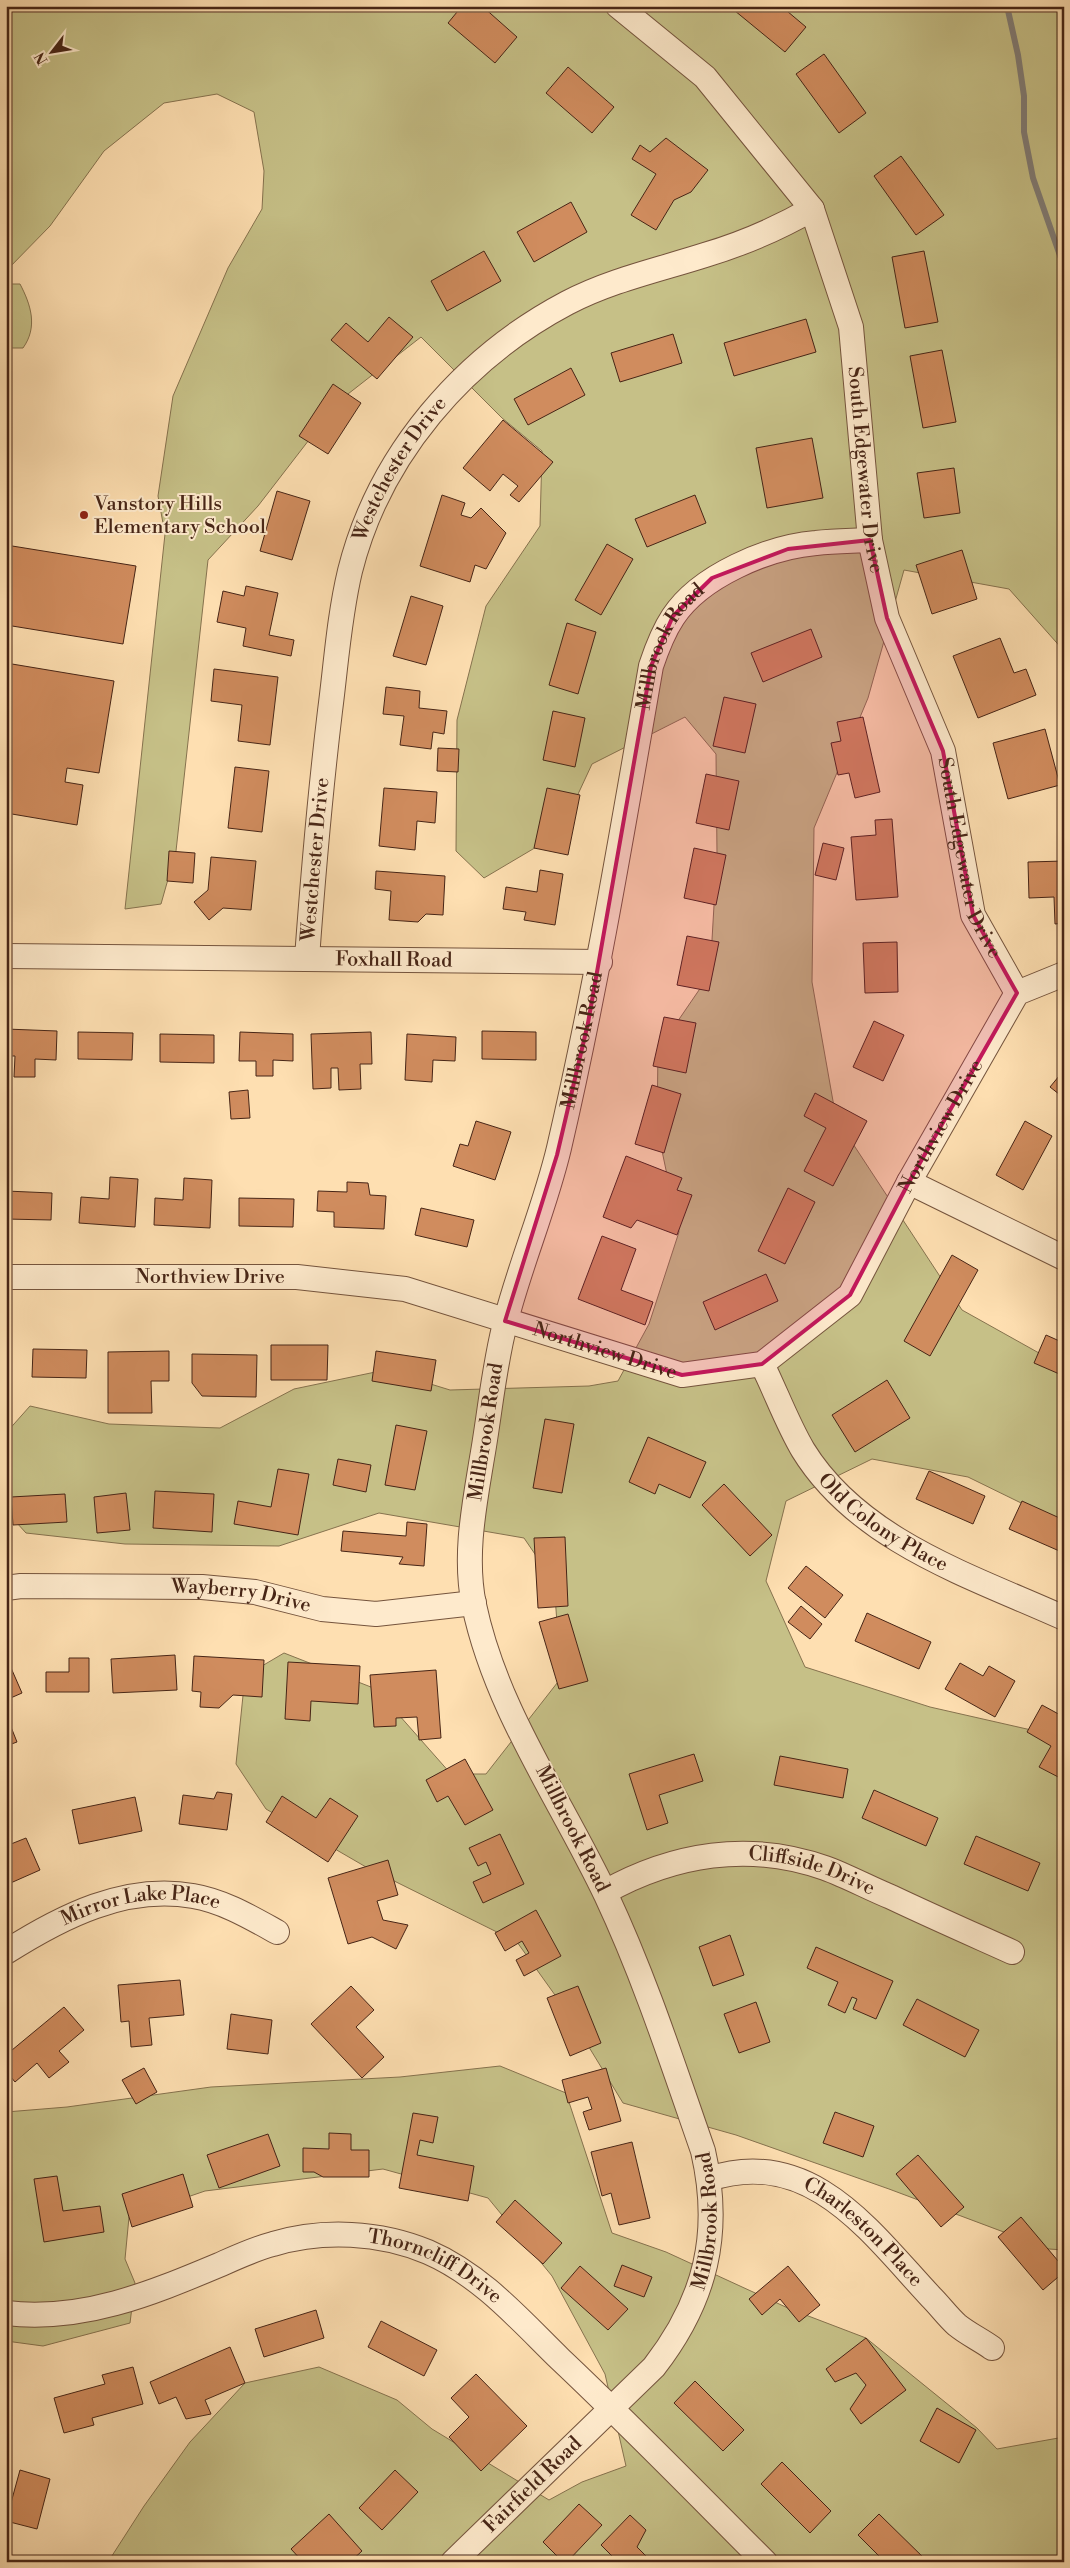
<svg xmlns="http://www.w3.org/2000/svg" width="1070" height="2568" viewBox="0 0 1070 2568" font-family="'Libre Bodoni',serif">
<style>
.green{fill:#c6c087;stroke:#86724e}
.lines{fill:none;stroke-linecap:round;stroke-linejoin:round}
.stream{stroke:#817e78;stroke-width:6}
.building{fill:#d08c5e;stroke:#472516}
.minor-casing{stroke:#75543d;stroke-width:26}
.minor{stroke:#feeacc;stroke-width:24}
.marked{fill:#c2185b;fill-opacity:0.2;stroke:#c2185b;stroke-width:4;stroke-linejoin:round}
.poi-dot{fill:#8f2418;stroke:#feeacc;stroke-width:2}
.labels{text-anchor:middle;dominant-baseline:central;stroke-width:4;stroke-linejoin:round;paint-order:stroke}
.street-label{font-size:20px;fill:#472516;stroke:#feeacc}
.poi-label{font-size:20px;fill:#472516;stroke:#feeacc;text-anchor:start}
</style>
<rect width="100%" height="100%" fill="#fedfb1"/>
<filter id="stains"><feTurbulence type="fractalNoise" baseFrequency=".004" numOctaves="4"/><feColorMatrix values="0 0 0 0 .2 0 0 0 0 .09 0 0 0 0 .02 0 0 0 .5 -.17"/></filter>
<radialGradient id="worn" r=".72"><stop offset=".6" stop-color="#630" stop-opacity="0"/><stop offset="1" stop-color="#630" stop-opacity=".3"/></radialGradient>
<path class="green" d="M 6,6 L 1064,6 L 1064,651 L 1009,589 L 904,570 L 868,698 L 814,828 L 812,982 L 836,1118 L 962,1310 L 1064,1367 L 1064,1524 L 968,1477 L 872,1459 L 786,1501 L 766,1581 L 805,1667 L 930,1707 L 1040,1732 L 1064,1746 L 1064,2250 L 1049,2249 L 889,2189 L 736,2135 L 623,2103 L 570,2016 L 517,1942 L 366,1867 L 266,1809 L 236,1764 L 245,1676 L 284,1653 L 376,1689 L 451,1774 L 486,1774 L 561,1678 L 554,1582 L 524,1538 L 379,1513 L 279,1546 L 125,1544 L 26,1533 L 6,1511 L 6,1433 L 30,1406 L 109,1424 L 220,1428 L 294,1389 L 385,1370 L 450,1390 L 589,1386 L 618,1381 L 649,1324 L 679,1232 L 657,1127 L 658,1050 L 710,974 L 717,854 L 716,754 L 685,717 L 592,764 L 560,833 L 484,878 L 456,851 L 457,720 L 486,606 L 540,526 L 542,451 L 502,418 L 421,337 L 339,401 L 258,506 L 208,560 L 176,851 L 161,904 L 125,909 L 165,534 L 158,496 L 173,396 L 228,268 L 262,209 L 264,171 L 254,112 L 217,94 L 164,103 L 104,151 L 50,226 L 6,271 Z
M 6,284 L 20,284 C 31,305 38,327 23,348 L 6,348 Z
M 500,2066 L 566,2093 L 612,2233 L 666,2252 L 790,2309 L 866,2338 L 977,2428 L 997,2449 L 1064,2437 L 1064,2562 L 108,2562 L 144,2506 L 190,2442 L 245,2383 L 319,2367 L 397,2400 L 432,2429 L 549,2500 L 582,2482 L 626,2466 L 605,2374 L 552,2276 L 488,2198 L 383,2169 L 205,2191 L 129,2217 L 125,2259 L 135,2283 L 130,2323 L 43,2346 L 6,2341 L 6,2112 L 67,2107 L 211,2087 L 400,2077 Z"/>
<g class="lines">
<path class="stream" d="M 1007,6 L 1018,55 L 1024,96 L 1024,132 L 1033,178 L 1064,267"/>
</g>
<path class="building" d="M 462,6 L 482,6 L 517,37 L 495,63 L 448,23 Z
M 729,6 L 781,6 L 806,27 L 785,52 Z
M 824,54 L 866,113 L 839,133 L 796,74 Z
M 568,67 L 614,107 L 592,133 L 546,93 Z
M 666,138 L 708,170 L 691,192 L 674,200 L 656,230 L 631,215 L 656,174 L 632,159 L 640,145 L 650,152 Z
M 901,156 L 944,215 L 916,235 L 874,176 Z
M 571,202 L 587,232 L 534,262 L 517,232 Z
M 484,251 L 501,281 L 447,311 L 431,281 Z
M 924,251 L 938,322 L 905,328 L 892,257 Z
M 389,317 L 413,337 L 377,379 L 331,340 L 346,323 L 368,342 Z
M 806,319 L 816,352 L 734,376 L 724,343 Z
M 673,334 L 682,363 L 620,382 L 611,353 Z
M 942,350 L 956,422 L 923,428 L 910,356 Z
M 571,368 L 585,395 L 528,425 L 514,399 Z
M 333,384 L 361,403 L 328,454 L 299,436 Z
M 503,420 L 553,462 L 519,502 L 510,495 L 518,486 L 503,474 L 490,491 L 463,468 Z
M 812,438 L 823,498 L 767,508 L 756,448 Z
M 954,468 L 960,513 L 924,518 L 917,473 Z
M 277,491 L 310,501 L 292,560 L 260,551 Z
M 442,495 L 465,503 L 461,515 L 471,518 L 481,508 L 506,533 L 486,569 L 475,565 L 470,582 L 420,566 Z
M 695,495 L 706,523 L 647,547 L 635,519 Z
M 607,544 L 633,559 L 601,615 L 575,600 Z
M 6,545 L 136,566 L 123,644 L 6,625 Z
M 962,550 L 977,599 L 932,614 L 916,565 Z
M 246,586 L 278,593 L 269,635 L 294,640 L 291,656 L 243,646 L 246,628 L 217,622 L 223,591 L 244,596 Z
M 411,596 L 443,606 L 426,665 L 393,656 Z
M 567,623 L 596,632 L 578,694 L 549,685 Z
M 811,629 L 822,657 L 763,682 L 751,653 Z
M 1000,638 L 1014,673 L 1026,669 L 1036,695 L 978,718 L 953,656 Z
M 6,663 L 114,681 L 99,773 L 67,768 L 65,782 L 83,785 L 77,825 L 6,813 Z
M 214,669 L 278,677 L 270,745 L 238,741 L 242,705 L 211,701 Z
M 386,687 L 420,691 L 419,708 L 447,711 L 444,734 L 433,732 L 431,749 L 400,745 L 404,716 L 383,714 Z
M 724,697 L 756,704 L 745,753 L 713,746 Z
M 553,711 L 585,718 L 575,767 L 543,760 Z
M 863,717 L 880,792 L 855,798 L 849,773 L 838,775 L 831,743 L 841,741 L 837,722 Z
M 1045,729 L 1060,785 L 1008,799 L 993,743 Z
M 438,748 L 459,749 L 458,772 L 437,771 Z
M 235,767 L 269,771 L 262,832 L 228,828 Z
M 706,774 L 739,781 L 729,830 L 696,823 Z
M 384,788 L 437,792 L 435,823 L 417,821 L 415,850 L 379,846 Z
M 547,788 L 580,795 L 568,855 L 534,848 Z
M 892,819 L 898,897 L 856,900 L 851,837 L 876,835 L 875,820 Z
M 823,843 L 844,848 L 836,880 L 815,875 Z
M 694,848 L 726,855 L 716,905 L 684,898 Z
M 169,851 L 195,853 L 193,883 L 167,881 Z
M 211,857 L 256,861 L 251,910 L 223,908 L 209,920 L 194,902 L 208,890 Z
M 1064,861 L 1064,923 L 1055,924 L 1054,897 L 1029,898 L 1028,862 Z
M 540,870 L 563,874 L 555,925 L 524,920 L 526,912 L 503,909 L 506,887 L 537,892 Z
M 376,871 L 445,876 L 443,915 L 426,914 L 418,922 L 389,920 L 391,891 L 375,889 Z
M 687,936 L 719,942 L 709,991 L 677,985 Z
M 897,942 L 898,992 L 865,993 L 863,943 Z
M 664,1017 L 696,1023 L 686,1073 L 653,1066 Z
M 874,1021 L 904,1035 L 883,1081 L 853,1067 Z
M 6,1029 L 57,1031 L 56,1060 L 35,1059 L 35,1077 L 14,1077 L 15,1056 L 6,1056 Z
M 482,1031 L 536,1032 L 536,1060 L 482,1059 Z
M 78,1032 L 133,1033 L 132,1060 L 78,1059 Z
M 240,1032 L 293,1034 L 293,1061 L 273,1060 L 273,1076 L 256,1076 L 256,1061 L 239,1061 Z
M 371,1032 L 372,1064 L 360,1064 L 361,1089 L 339,1090 L 338,1068 L 331,1068 L 331,1088 L 313,1089 L 311,1034 Z
M 160,1034 L 214,1035 L 214,1063 L 160,1062 Z
M 407,1034 L 456,1037 L 455,1061 L 433,1060 L 432,1082 L 405,1080 Z
M 1064,1070 L 1064,1098 L 1050,1087 Z
M 652,1085 L 681,1094 L 664,1153 L 635,1144 Z
M 248,1090 L 250,1118 L 231,1119 L 229,1092 Z
M 815,1093 L 867,1121 L 833,1186 L 804,1171 L 826,1128 L 804,1116 Z
M 476,1121 L 511,1132 L 495,1180 L 453,1166 L 460,1144 L 468,1146 Z
M 1025,1121 L 1052,1136 L 1023,1190 L 996,1175 Z
M 626,1156 L 682,1178 L 677,1190 L 692,1195 L 677,1235 L 637,1220 L 631,1228 L 603,1217 Z
M 110,1177 L 138,1179 L 135,1227 L 79,1223 L 81,1197 L 109,1199 Z
M 184,1178 L 212,1180 L 210,1228 L 154,1225 L 155,1198 L 183,1200 Z
M 347,1182 L 368,1183 L 370,1195 L 386,1196 L 384,1229 L 334,1227 L 334,1212 L 317,1211 L 318,1191 L 347,1192 Z
M 788,1188 L 815,1202 L 785,1264 L 758,1251 Z
M 6,1191 L 52,1193 L 51,1220 L 6,1219 Z
M 239,1198 L 294,1199 L 293,1227 L 239,1226 Z
M 421,1208 L 474,1220 L 467,1247 L 415,1235 Z
M 602,1236 L 636,1249 L 621,1290 L 653,1302 L 645,1325 L 578,1299 Z
M 952,1255 L 978,1270 L 930,1356 L 904,1341 Z
M 766,1274 L 778,1301 L 715,1330 L 703,1302 Z
M 1046,1335 L 1064,1343 L 1064,1376 L 1034,1363 Z
M 6,1341 L 7,1341 L 7,1383 L 6,1383 Z
M 271,1345 L 328,1345 L 327,1380 L 271,1380 Z
M 33,1349 L 87,1350 L 86,1378 L 32,1377 Z
M 169,1351 L 169,1381 L 151,1381 L 152,1413 L 108,1413 L 108,1352 Z
M 376,1351 L 436,1360 L 431,1391 L 372,1381 Z
M 192,1354 L 257,1355 L 256,1397 L 202,1396 L 192,1383 Z
M 887,1380 L 910,1418 L 855,1452 L 832,1415 Z
M 545,1419 L 574,1424 L 562,1493 L 533,1488 Z
M 396,1425 L 427,1431 L 415,1490 L 385,1485 Z
M 648,1437 L 706,1462 L 690,1498 L 659,1484 L 655,1494 L 629,1482 Z
M 338,1459 L 371,1465 L 366,1492 L 333,1485 Z
M 278,1469 L 309,1474 L 298,1535 L 234,1524 L 238,1501 L 271,1507 Z
M 929,1471 L 985,1496 L 973,1524 L 916,1499 Z
M 724,1484 L 772,1535 L 750,1556 L 702,1505 Z
M 155,1491 L 214,1494 L 212,1532 L 153,1528 Z
M 126,1493 L 130,1530 L 97,1533 L 94,1497 Z
M 65,1494 L 67,1522 L 13,1525 L 11,1497 Z
M 1022,1501 L 1064,1520 L 1064,1553 L 1009,1529 Z
M 407,1522 L 427,1524 L 424,1566 L 399,1564 L 403,1557 L 341,1551 L 343,1531 L 406,1536 Z
M 565,1537 L 568,1606 L 538,1608 L 534,1538 Z
M 806,1566 L 843,1595 L 825,1618 L 788,1588 Z
M 801,1606 L 822,1624 L 810,1639 L 788,1622 Z
M 867,1613 L 931,1642 L 919,1669 L 855,1641 Z
M 568,1614 L 588,1681 L 559,1689 L 539,1622 Z
M 175,1655 L 177,1690 L 113,1693 L 111,1659 Z
M 194,1656 L 264,1660 L 262,1697 L 233,1695 L 219,1708 L 200,1707 L 201,1692 L 192,1691 Z
M 69,1658 L 89,1658 L 89,1692 L 46,1692 L 46,1672 L 69,1672 Z
M 8,1661 L 22,1693 L 6,1700 L 6,1662 Z
M 288,1662 L 360,1666 L 358,1704 L 311,1701 L 310,1721 L 285,1719 Z
M 960,1663 L 983,1676 L 989,1666 L 1015,1681 L 995,1717 L 945,1689 Z
M 436,1670 L 441,1738 L 419,1740 L 417,1717 L 396,1718 L 396,1726 L 374,1727 L 370,1675 Z
M 1042,1705 L 1064,1717 L 1064,1780 L 1039,1767 L 1051,1746 L 1027,1732 Z
M 9,1722 L 17,1742 L 6,1746 L 6,1723 Z
M 694,1754 L 703,1781 L 659,1795 L 668,1823 L 647,1830 L 629,1774 Z
M 780,1756 L 848,1769 L 843,1798 L 774,1785 Z
M 465,1759 L 493,1810 L 465,1825 L 448,1796 L 437,1802 L 426,1780 Z
M 874,1790 L 938,1818 L 926,1846 L 862,1818 Z
M 217,1792 L 232,1794 L 227,1830 L 179,1824 L 183,1795 L 214,1799 Z
M 282,1796 L 316,1818 L 330,1798 L 358,1816 L 328,1862 L 266,1822 Z
M 135,1797 L 142,1831 L 79,1844 L 72,1810 Z
M 500,1834 L 524,1884 L 483,1903 L 473,1882 L 491,1874 L 486,1862 L 478,1866 L 469,1848 Z
M 976,1836 L 1040,1863 L 1028,1891 L 964,1864 Z
M 26,1838 L 40,1870 L 6,1885 L 6,1846 Z
M 388,1860 L 398,1895 L 377,1901 L 383,1920 L 408,1925 L 396,1949 L 372,1937 L 348,1944 L 328,1878 Z
M 536,1910 L 561,1956 L 524,1976 L 516,1960 L 529,1953 L 522,1941 L 505,1951 L 495,1933 Z
M 730,1935 L 744,1975 L 713,1986 L 699,1947 Z
M 816,1947 L 893,1981 L 876,2019 L 853,2009 L 857,1999 L 852,1997 L 845,2013 L 828,2005 L 838,1982 L 807,1968 Z
M 180,1980 L 184,2015 L 149,2018 L 152,2045 L 131,2047 L 129,2021 L 121,2022 L 118,1985 Z
M 351,1986 L 374,2010 L 356,2027 L 384,2057 L 362,2078 L 311,2024 Z
M 578,1986 L 601,2043 L 570,2056 L 547,1998 Z
M 917,1999 L 979,2030 L 965,2057 L 903,2025 Z
M 756,2002 L 770,2042 L 739,2053 L 724,2014 Z
M 64,2007 L 84,2030 L 59,2051 L 69,2062 L 49,2078 L 37,2063 L 15,2082 L 6,2071 L 6,2055 Z
M 231,2014 L 272,2020 L 268,2054 L 227,2049 Z
M 144,2068 L 157,2092 L 136,2104 L 122,2080 Z
M 606,2068 L 621,2121 L 589,2130 L 583,2112 L 592,2109 L 588,2097 L 568,2103 L 562,2080 Z
M 835,2112 L 874,2126 L 863,2157 L 823,2143 Z
M 413,2113 L 438,2117 L 433,2143 L 420,2140 L 417,2155 L 474,2166 L 468,2201 L 399,2188 Z
M 329,2133 L 351,2134 L 351,2150 L 369,2150 L 369,2177 L 323,2177 L 314,2172 L 303,2172 L 303,2148 L 329,2149 Z
M 268,2134 L 280,2166 L 219,2188 L 207,2155 Z
M 632,2142 L 650,2218 L 619,2225 L 611,2193 L 602,2196 L 591,2152 Z
M 918,2155 L 964,2207 L 941,2227 L 896,2174 Z
M 183,2174 L 193,2207 L 132,2227 L 122,2194 Z
M 57,2176 L 63,2211 L 100,2206 L 104,2232 L 44,2242 L 34,2179 Z
M 515,2200 L 562,2243 L 543,2264 L 496,2222 Z
M 1021,2217 L 1064,2268 L 1064,2272 L 1043,2290 L 998,2237 Z
M 622,2265 L 652,2277 L 644,2297 L 614,2286 Z
M 580,2266 L 628,2309 L 608,2330 L 561,2288 Z
M 788,2266 L 820,2305 L 799,2322 L 780,2299 L 762,2315 L 749,2299 Z
M 316,2310 L 324,2338 L 264,2357 L 255,2329 Z
M 381,2321 L 437,2350 L 424,2376 L 368,2347 Z
M 866,2338 L 906,2390 L 861,2424 L 850,2409 L 866,2385 L 856,2373 L 835,2382 L 826,2369 Z
M 230,2347 L 245,2383 L 205,2400 L 211,2414 L 186,2419 L 176,2397 L 159,2404 L 150,2382 Z
M 133,2367 L 143,2404 L 92,2418 L 94,2425 L 64,2433 L 54,2398 L 105,2384 L 102,2375 Z
M 476,2374 L 527,2426 L 481,2471 L 449,2437 L 469,2417 L 451,2398 Z
M 695,2381 L 744,2430 L 723,2451 L 674,2403 Z
M 937,2408 L 976,2430 L 959,2463 L 920,2441 Z
M 782,2462 L 831,2511 L 810,2533 L 761,2484 Z
M 20,2470 L 50,2479 L 37,2529 L 6,2521 Z
M 395,2470 L 418,2492 L 382,2530 L 359,2508 Z
M 579,2504 L 602,2525 L 567,2562 L 563,2562 L 543,2542 Z
M 329,2514 L 362,2551 L 350,2562 L 303,2562 L 291,2549 Z
M 879,2514 L 928,2562 L 885,2562 L 858,2535 Z
M 630,2515 L 646,2530 L 637,2547 L 649,2559 L 646,2562 L 618,2562 L 601,2545 Z
M 6,2554 L 22,2562 L 6,2562 Z"/>
<g class="lines">
<defs>
<g id="minor">
<path id="s1" d="M 618,6 L 705,77 L 812,209 L 851,327 L 870,540 L 887,618 L 943,751 L 973,915 L 1017,993"/>
<path id="s2" d="M 6,956 L 600,962"/>
<path id="s3" d="M 307,958 C 313,876 320,794 330,711 C 336,665 339,617 350,571 C 379,455 463,358 567,303 C 611,280 658,270 705,255 C 742,244 779,228 812,209"/>
<path d="M 909,1182 L 1064,1258"/>
<path id="s4" d="M 6,1277 L 297,1277 L 405,1289 L 682,1375 L 762,1364 L 850,1295 L 909,1182 L 1017,993 L 1064,974"/>
<path id="s5" d="M 762,1364 C 776,1392 787,1423 803,1450 C 859,1541 971,1576 1064,1618"/>
<path id="s6" d="M 6,1588 L 21,1586 L 202,1587 L 255,1592 L 322,1609 L 376,1614 L 474,1603"/>
<path id="s7" d="M 605,1892 C 673,1854 749,1841 825,1868 C 847,1876 869,1888 891,1897 C 931,1916 972,1934 1012,1952"/>
<path id="s8" d="M 6,1952 C 61,1917 125,1884 193,1896 C 223,1901 250,1917 277,1932"/>
<path id="s9" d="M 709,2179 C 811,2145 871,2233 931,2297 C 940,2306 948,2317 957,2325 C 968,2334 981,2340 992,2348"/>
<path id="s10" d="M 6,2313 C 82,2322 150,2294 219,2265 C 237,2257 254,2249 273,2244 C 323,2229 380,2232 428,2252 C 481,2275 519,2319 560,2359 C 630,2425 697,2494 765,2562"/>
<path id="s11" d="M 453,2562 L 654,2367 C 706,2300 722,2233 703,2151 C 673,2065 645,1978 606,1895 C 561,1800 496,1710 474,1605 C 464,1556 474,1507 482,1458 C 490,1413 494,1364 506,1320 C 521,1262 545,1207 559,1148 C 596,989 623,827 651,666 C 657,648 663,632 673,617 C 700,576 768,547 816,543 C 834,541 852,541 870,540"/>
</g>
</defs>
<use href="#minor" class="minor-casing"/>
<use href="#minor" class="minor"/>
</g>
<path class="marked" d="M 870,540 L 887,618 L 943,751 L 973,915 L 1017,993 L 909,1182 L 850,1295 L 762,1364 L 682,1375 L 505,1321 L 557,1155 L 588,1023 L 651,666 L 673,616 L 712,578 L 788,549 Z"/>
<circle class="poi-dot" cx="84" cy="515" r="5"/>
<g class="labels">
<g class="street-label">
<text stroke="none"><textPath href="#s1" startOffset="550">South Edgewater Drive</textPath></text>
<text stroke="none"><textPath href="#s3" startOffset="504">Westchester Drive</textPath></text>
<text stroke="none"><textPath href="#s11" startOffset="2088">Millbrook Road</textPath></text>
<text stroke="none"><textPath href="#s1" startOffset="955">South Edgewater Drive</textPath></text>
<text stroke="none"><textPath href="#s3" startOffset="99">Westchester Drive</textPath></text>
<text stroke="none"><textPath href="#s2" startOffset="388">Foxhall Road</textPath></text>
<text stroke="none"><textPath href="#s11" startOffset="1682">Millbrook Road</textPath></text>
<text stroke="none"><textPath href="#s4" startOffset="1074">Northview Drive</textPath></text>
<text stroke="none"><textPath href="#s4" startOffset="204">Northview Drive</textPath></text>
<text stroke="none"><textPath href="#s4" startOffset="609">Northview Drive</textPath></text>
<text stroke="none"><textPath href="#s11" startOffset="1278">Millbrook Road</textPath></text>
<text stroke="none"><textPath href="#s5" startOffset="205">Old Colony Place</textPath></text>
<text stroke="none"><textPath href="#s6" startOffset="236">Wayberry Drive</textPath></text>
<text transform="translate(572 1829) rotate(63)">Millbrook Road</text>
<text stroke="none"><textPath href="#s7" startOffset="216">Cliffside Drive</textPath></text>
<text stroke="none"><textPath href="#s8" startOffset="146">Mirror Lake Place</textPath></text>
<text stroke="none"><textPath href="#s11" startOffset="439">Millbrook Road</textPath></text>
<text stroke="none"><textPath href="#s9" startOffset="175">Charleston Place</textPath></text>
<text stroke="none"><textPath href="#s10" startOffset="449">Thorncliff Drive</textPath></text>
<text stroke="none"><textPath href="#s11" startOffset="111">Fairfield Road</textPath></text>
</g>
<g class="poi-label">
<text x="94" y="504">Vanstory Hills<tspan x="94" dy="23">Elementary School</tspan></text>
</g>
</g>
<rect width="1070" height="2568" fill="none" stroke="#fedfb1" stroke-width="25"/>
<rect x="8" y="8" width="1055" height="2553" fill="none" stroke="#472516" stroke-width="2.5"/>
<rect x="12" y="12" width="1045" height="2543" fill="none" stroke="#472516"/>
<g transform="translate(52 52) rotate(239)" stroke="#feeacc" stroke-width="4" paint-order="stroke">
<path d="M0-4L9 19L0 12L-9 19Z" fill="#472516"/>
<text y="-8" font-size="14" font-weight="bold" text-anchor="middle" fill="#472516">N</text>
</g>
<rect width="100%" height="100%" filter="url(#stains)"/>
<rect width="100%" height="100%" fill="url(#worn)"/>
</svg>
